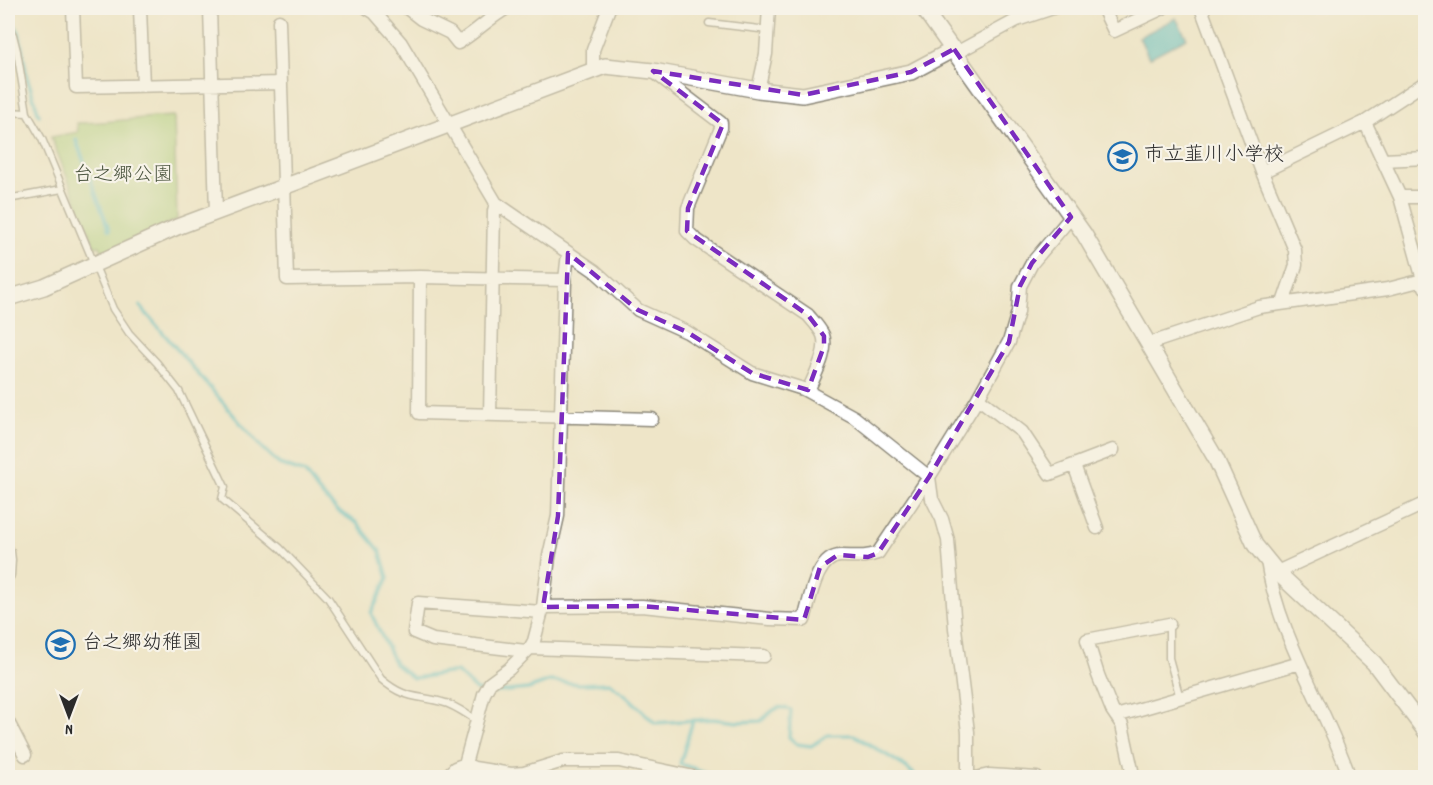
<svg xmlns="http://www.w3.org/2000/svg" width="1433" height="785" viewBox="0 0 1433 785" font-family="Dekko,'Klee One',sans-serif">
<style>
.green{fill:#a5cd78;stroke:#687c52;stroke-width:1.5}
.water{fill:#48b7c1;stroke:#3a7176;stroke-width:1.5}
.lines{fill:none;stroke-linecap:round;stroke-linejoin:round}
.stream{stroke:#48b7c1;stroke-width:4}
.service-casing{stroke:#8c887a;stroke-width:9}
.minor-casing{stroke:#8c887a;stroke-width:15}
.tertiary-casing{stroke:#8c887a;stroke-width:18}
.service{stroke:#fff;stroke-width:6}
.minor{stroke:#fff;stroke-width:12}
.tertiary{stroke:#fff;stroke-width:15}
.marked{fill:none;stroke:#7b2cbf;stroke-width:4.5;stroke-dasharray:12 8;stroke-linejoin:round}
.labels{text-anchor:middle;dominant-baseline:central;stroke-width:4.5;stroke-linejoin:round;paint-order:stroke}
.poi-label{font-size:20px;fill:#2b2b2b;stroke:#f7f3e8;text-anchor:start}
.park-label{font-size:20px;fill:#4a543e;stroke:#f7f3e8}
</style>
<rect width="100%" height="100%" fill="#f7f3e8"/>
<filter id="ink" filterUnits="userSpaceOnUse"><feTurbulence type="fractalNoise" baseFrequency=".0167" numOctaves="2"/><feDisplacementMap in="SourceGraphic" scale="12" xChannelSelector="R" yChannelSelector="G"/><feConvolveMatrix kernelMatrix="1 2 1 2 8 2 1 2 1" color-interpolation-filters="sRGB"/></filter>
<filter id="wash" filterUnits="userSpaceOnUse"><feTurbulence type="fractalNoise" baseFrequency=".008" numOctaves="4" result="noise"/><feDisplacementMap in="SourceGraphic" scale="24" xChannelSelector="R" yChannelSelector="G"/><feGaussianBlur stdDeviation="1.35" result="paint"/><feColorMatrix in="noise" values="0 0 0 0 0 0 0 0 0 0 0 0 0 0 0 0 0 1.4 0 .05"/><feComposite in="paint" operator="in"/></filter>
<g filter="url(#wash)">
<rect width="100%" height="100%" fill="#eee5c8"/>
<path class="green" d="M 174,116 L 177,220 L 103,253 L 100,246 L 95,247 L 51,137 L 78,132 L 77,123 C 110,123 141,117 174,116 Z"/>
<path class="water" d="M 1176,18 L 1187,38 L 1149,58 L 1139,37 Z"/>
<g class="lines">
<path class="stream" d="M 8,15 L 19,32 L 27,77 L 39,115
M 76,140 L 109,230
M 140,306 L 261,447 L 279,464 L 305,473 L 318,491 L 337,510 L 357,523 L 380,551 L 388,578 L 371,613 L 395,664 L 413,678 C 428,677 442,673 457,672 L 476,690 L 489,693 L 528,689 L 550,681 L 580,684 L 609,683 L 627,696 L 655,723 L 712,719 L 738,722 L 761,721 C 771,712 777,703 791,710 L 789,737 L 797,744 L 811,746 L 828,735 L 854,735 L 906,767 L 918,778
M 693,720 L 680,764 L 723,778"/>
</g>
</g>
<g filter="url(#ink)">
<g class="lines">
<defs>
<path id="service" d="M 1018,8 L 1021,18
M 709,23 L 768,30
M 8,26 L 13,35 L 17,51 L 27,113 L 42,139 L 113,309 L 129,333 L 157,363 L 179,391 L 225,487 L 222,499 L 280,548 L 328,598 L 381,679 C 404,699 415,695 442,702 C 455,705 466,714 476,720
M 8,112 L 27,113
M 8,199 L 62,189
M 1169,625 L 1169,658 L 1180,698"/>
<path id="minor" d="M 73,8 L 76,87 L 281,83
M 140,8 L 143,86
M 210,8 L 216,212
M 367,8 L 375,13 L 401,43 L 496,203 L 595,271 L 638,310 L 687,332 L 752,373 L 803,389 L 854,417 L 929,477 L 932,499 L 942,519 L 948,540 L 955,628 L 968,732 L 968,778
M 407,8 L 421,19 L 450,33 L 458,43 C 476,32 489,18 507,8
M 1103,8 L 1114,31 L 1163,8
M 1201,8 L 1262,172 L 1295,250 L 1296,265 L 1283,303
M 279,21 L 287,279 L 420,277 L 565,280
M 956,53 L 1017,20 L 1053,8
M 593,69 L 593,50 L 609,8
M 654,72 L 721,123 L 721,128 L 688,208 L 687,231 L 695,239 L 808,315 C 813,321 820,328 823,335 C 829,351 814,376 808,391
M 758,90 L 766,54 L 769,8
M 1365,122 L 1400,197 L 1425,287
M 1383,160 L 1426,158
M 1262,172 L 1365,122 L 1426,82
M 1400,197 L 1426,197
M 420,277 L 419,413 L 652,419
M 1148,344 L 1259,307 L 1388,289 L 1423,280
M 978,398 L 1022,432 L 1050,474 L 1113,450
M 490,415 L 494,211 L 496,203
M 1074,465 L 1097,528
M 8,552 L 9,560 L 8,575
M 1267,561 C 1278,636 1325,706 1350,778
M 1277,572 L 1426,503
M 543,607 L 642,606 L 770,619 L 804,620 C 810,600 816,556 841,556 C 855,556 865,558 878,553 L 929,477 L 978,398 L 1009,342 L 1018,312 L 1020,286 L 1032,263 L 1071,217
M 530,648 L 764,656
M 526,651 L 433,640 L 414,632 L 418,603 L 542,612
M 1116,716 L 1300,663
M 8,722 L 25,755
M 465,764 L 484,694 L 490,683 L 509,669 L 530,648 L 534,641 L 543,607 L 549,556 L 558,516 L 565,280 L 568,253
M 445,778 L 455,768 L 465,764 L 474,768 L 511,774 L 524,773 L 563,761 L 619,761 L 699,778
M 976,778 L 989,775 L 1037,778
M 1125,778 L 1132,770 L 1122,725 L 1112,710 L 1098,675 L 1087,640 L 1169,624"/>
<path id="tertiary" d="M 923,8 L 1084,234 L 1216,459 L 1255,545 L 1277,572 L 1374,663 L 1426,732
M 8,298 L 44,287 L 177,227 L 605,66 L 653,71 L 758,90 L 803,95 L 911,72 L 954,49"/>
</defs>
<use href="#service" class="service-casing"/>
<use href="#minor" class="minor-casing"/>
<use href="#tertiary" class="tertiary-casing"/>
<use href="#service" class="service"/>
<use href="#minor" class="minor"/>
<use href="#tertiary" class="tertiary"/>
</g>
</g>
<path d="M0 0H1433V785H0ZM 954,49 L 1071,217 L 1032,263 L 1020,286 L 1009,342 L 929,477 L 878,553 L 868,557 L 838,555 L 820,567 L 804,620 L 642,606 L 543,607 L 558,516 L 568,253 L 638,310 L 687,332 L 752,373 L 808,390 L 824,346 L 824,336 L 808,315 L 687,231 L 688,208 L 723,124 L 653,71 L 803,95 L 911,72 Z" fill="#eee5c8" fill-opacity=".55" fill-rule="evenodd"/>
<path class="marked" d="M 954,49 L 1071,217 L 1032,263 L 1020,286 L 1009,342 L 929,477 L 878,553 L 868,557 L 838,555 L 820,567 L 804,620 L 642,606 L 543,607 L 558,516 L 568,253 L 638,310 L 687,332 L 752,373 L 808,390 L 824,346 L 824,336 L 808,315 L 687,231 L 688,208 L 723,124 L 653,71 L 803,95 L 911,72 Z"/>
<defs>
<symbol id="school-ring" viewBox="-11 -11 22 22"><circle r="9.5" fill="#f7f3e8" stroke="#1f6fb2" stroke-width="1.5"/><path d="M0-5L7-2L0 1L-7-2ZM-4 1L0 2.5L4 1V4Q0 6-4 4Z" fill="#1f6fb2"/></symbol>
</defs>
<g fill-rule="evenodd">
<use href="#school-ring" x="1106" y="140" width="33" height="33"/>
<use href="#school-ring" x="44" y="628" width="33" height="33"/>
</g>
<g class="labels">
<g class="poi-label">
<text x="1144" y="156">市立韮川小学校</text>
<text x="82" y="644">台之郷幼稚園</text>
</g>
<g class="park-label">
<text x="123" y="176">台之郷公園</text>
</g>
</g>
<rect width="1433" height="785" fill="none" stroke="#f7f3e8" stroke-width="30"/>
<g transform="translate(69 716) rotate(180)" stroke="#f7f3e8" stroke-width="4.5" paint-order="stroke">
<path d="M0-4.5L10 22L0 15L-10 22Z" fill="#2b2b2b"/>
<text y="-9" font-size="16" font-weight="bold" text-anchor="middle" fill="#2b2b2b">N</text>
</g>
</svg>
